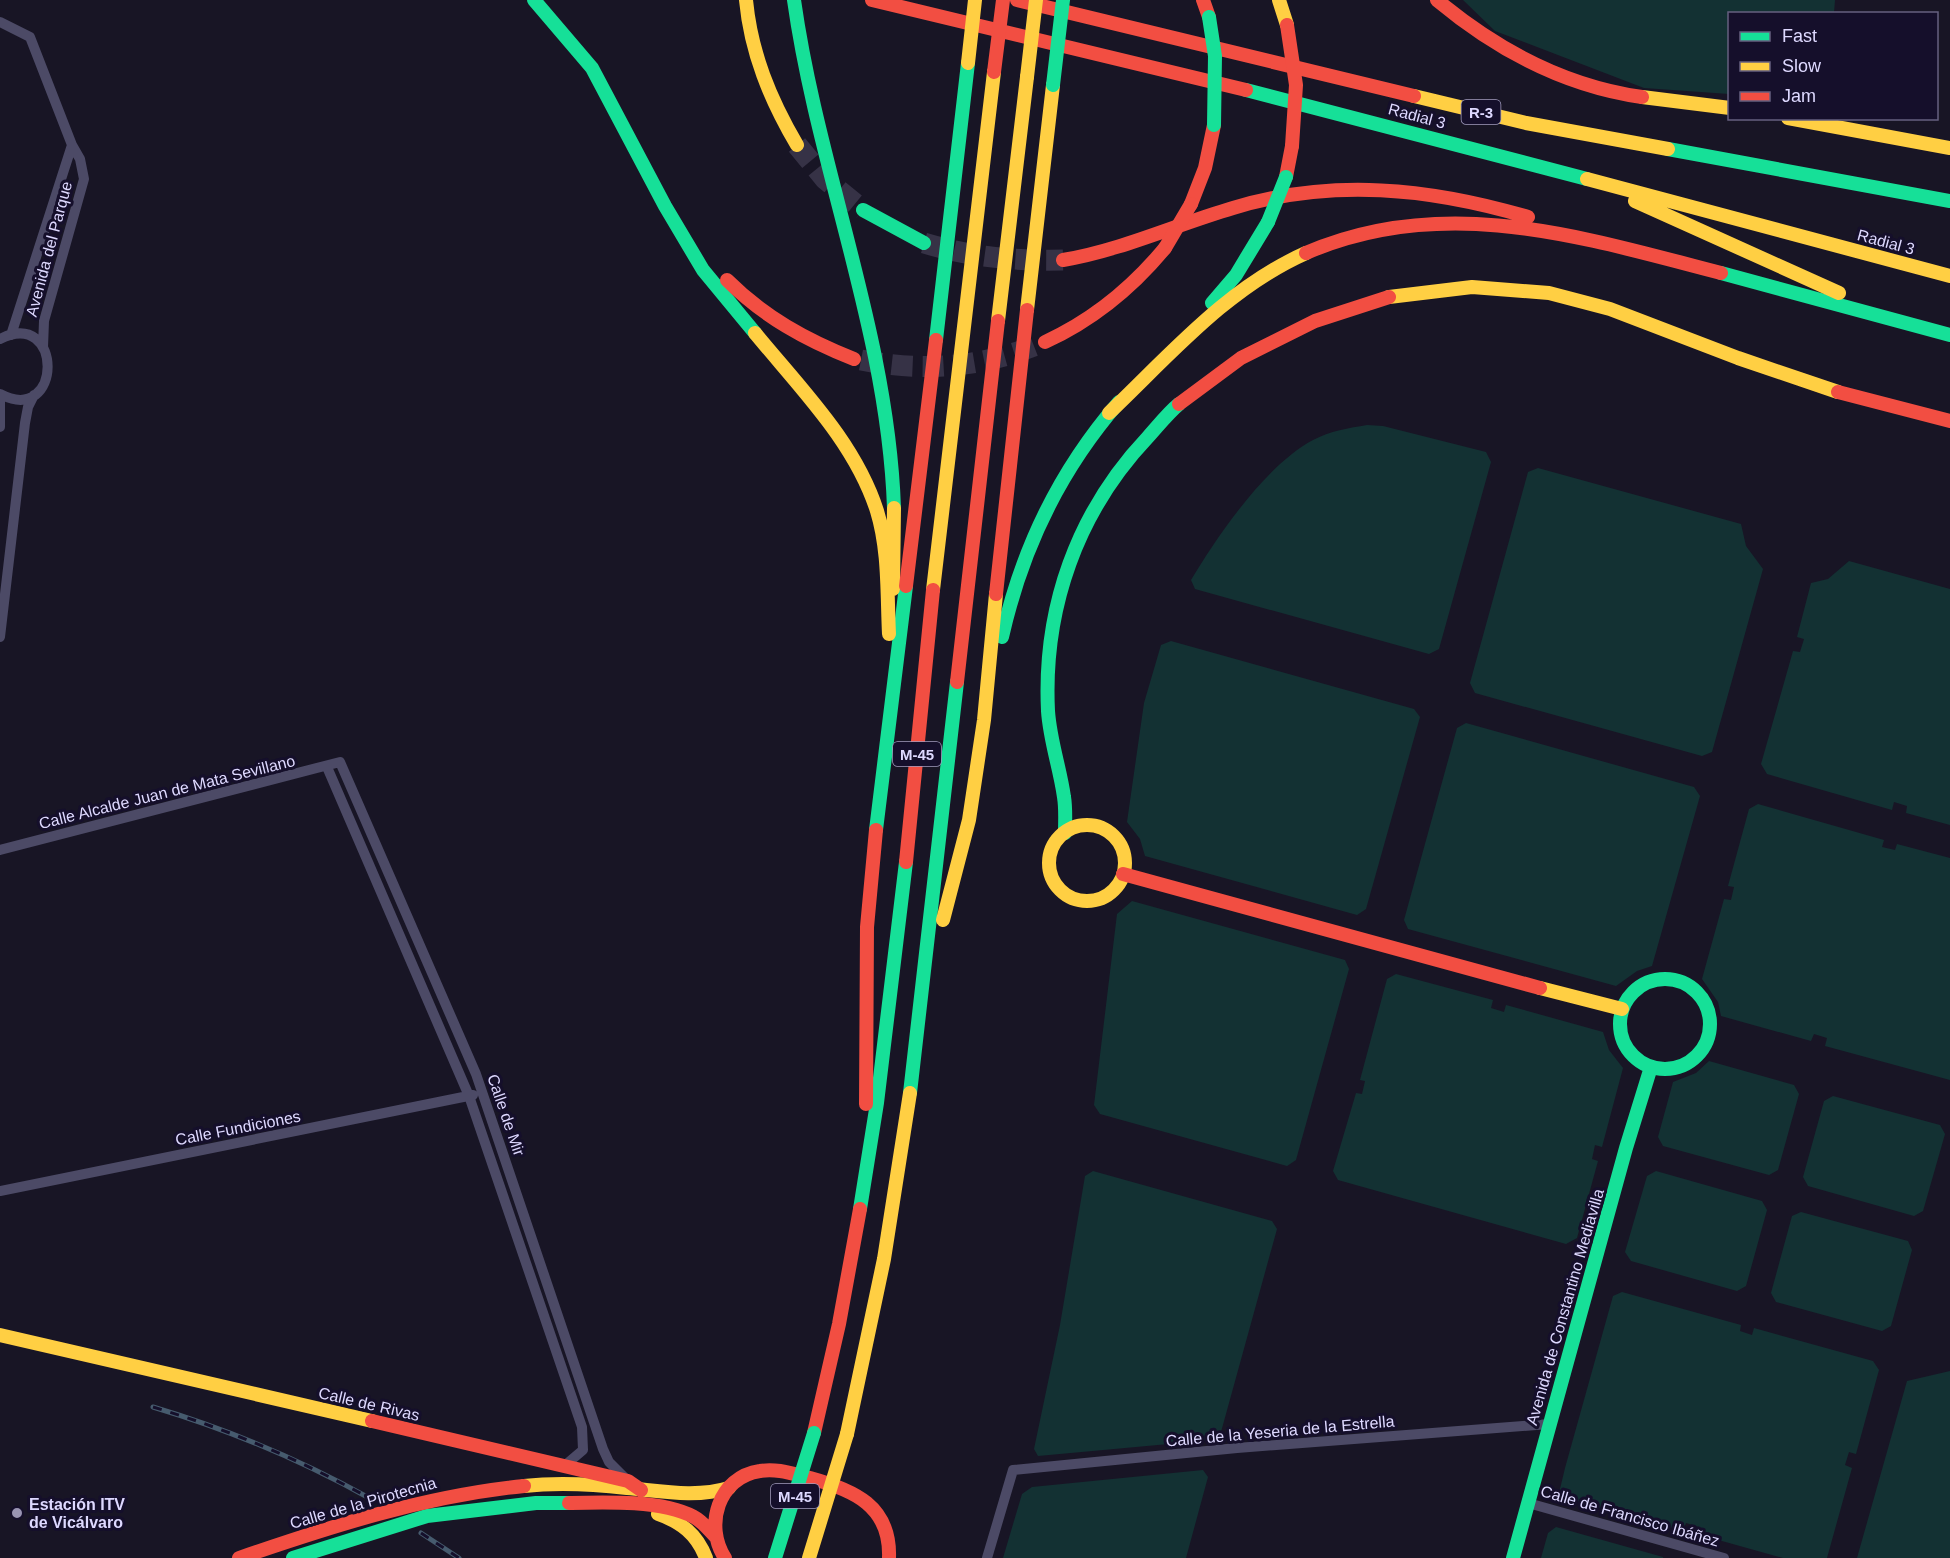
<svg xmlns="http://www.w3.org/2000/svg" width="1950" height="1558" viewBox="0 0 1950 1558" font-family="Arial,sans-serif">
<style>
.green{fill:#133133}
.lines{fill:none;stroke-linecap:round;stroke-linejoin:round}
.highway-tunnel{stroke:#363246;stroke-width:21;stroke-dasharray:21 10;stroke-linecap:butt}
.street{stroke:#4c4a66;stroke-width:10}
.fast{stroke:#16e098;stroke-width:14}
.slow{stroke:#ffcf43;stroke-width:14}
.jam{stroke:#f24e42;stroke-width:14}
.rail-casing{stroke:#465b6e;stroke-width:5}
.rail{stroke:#150f2b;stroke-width:3;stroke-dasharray:9;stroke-linecap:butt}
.fast-bridge{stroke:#16e098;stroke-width:14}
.slow-bridge{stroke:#ffcf43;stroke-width:14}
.jam-bridge{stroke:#f24e42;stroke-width:14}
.poi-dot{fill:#9994b3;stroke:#150f2b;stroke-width:2}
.labels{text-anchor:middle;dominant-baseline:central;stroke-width:6;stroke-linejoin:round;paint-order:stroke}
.shield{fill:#150f2b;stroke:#a29cbf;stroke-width:1.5}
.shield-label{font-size:15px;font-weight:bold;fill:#ded9ff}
.street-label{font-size:16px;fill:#ded9ff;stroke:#150f2b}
.poi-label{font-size:16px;font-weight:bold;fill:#ded9ff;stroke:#150f2b;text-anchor:start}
</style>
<rect width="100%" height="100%" fill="#181525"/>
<path class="green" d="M 1463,0 L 1835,0 L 1834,13 L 1730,14 L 1729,94 L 1644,88 L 1495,31 Z
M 1367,425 L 1383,426 L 1486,452 L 1491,462 L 1439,649 L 1429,654 L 1195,589 L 1191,580 C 1218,535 1266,465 1313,440 C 1330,431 1349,428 1367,425 Z
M 1538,468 L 1741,524 L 1746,546 L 1763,569 L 1712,752 L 1702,756 L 1475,693 L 1470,683 L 1528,472 Z
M 1849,561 L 1950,589 L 1950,825 L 1906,813 L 1907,806 L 1894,802 L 1892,810 L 1767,774 L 1761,764 L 1793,651 L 1800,652 L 1804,639 L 1797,637 L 1811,583 L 1828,579 Z
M 1171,641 L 1414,709 L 1420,717 L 1366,909 L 1357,915 L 1145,856 L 1140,839 L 1127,822 L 1144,703 L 1161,645 Z
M 1466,723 L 1694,787 L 1700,796 L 1652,966 L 1637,971 L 1616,986 L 1408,929 L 1404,920 L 1457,728 Z
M 1758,804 L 1884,840 L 1882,847 L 1895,850 L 1897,844 L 1950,858 L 1950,1080 L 1825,1046 L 1827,1038 L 1814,1034 L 1811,1041 L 1721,1016 L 1718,1002 L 1702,979 L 1724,899 L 1731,900 L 1734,887 L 1728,886 L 1749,809 Z
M 1132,901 L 1345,960 L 1349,969 L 1296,1160 L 1287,1166 L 1100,1114 L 1094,1105 L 1117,914 Z
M 1396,974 L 1493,1000 L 1491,1008 L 1504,1012 L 1506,1005 L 1603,1032 L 1609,1050 L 1623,1068 L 1602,1147 L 1595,1145 L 1592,1159 L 1598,1161 L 1577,1238 L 1566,1244 L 1338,1180 L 1333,1171 L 1356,1093 L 1362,1094 L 1365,1081 L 1360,1080 L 1387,979 Z
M 1709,1061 L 1794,1085 L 1799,1094 L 1778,1170 L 1769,1175 L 1663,1146 L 1658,1137 L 1673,1082 L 1696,1073 Z
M 1833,1096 L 1940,1125 L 1945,1134 L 1923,1211 L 1914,1216 L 1808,1186 L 1803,1177 L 1824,1101 Z
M 1093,1171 L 1272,1221 L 1277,1229 L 1221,1432 L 1212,1440 L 1038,1456 L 1034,1449 L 1060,1325 L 1085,1176 Z
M 1656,1171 L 1762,1201 L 1767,1210 L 1746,1286 L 1737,1291 L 1631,1261 L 1625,1252 L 1647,1176 Z
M 1801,1212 L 1908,1241 L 1912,1250 L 1891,1326 L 1882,1331 L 1776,1302 L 1771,1293 L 1792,1216 Z
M 1622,1292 L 1741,1325 L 1740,1331 L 1752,1335 L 1754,1328 L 1873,1361 L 1879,1370 L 1856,1454 L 1849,1452 L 1845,1465 L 1852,1468 L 1827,1558 L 1783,1558 L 1697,1534 L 1699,1527 L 1686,1523 L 1683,1531 L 1565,1498 L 1560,1489 L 1565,1468 L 1613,1296 Z
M 1950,1371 L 1950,1558 L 1857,1558 L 1907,1381 Z
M 1203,1470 L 1208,1477 L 1186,1558 L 1003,1558 L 1022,1494 L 1032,1487 Z
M 1556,1527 L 1663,1557 L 1663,1558 L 1541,1558 L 1548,1533 Z"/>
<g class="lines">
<path class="highway-tunnel" d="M 797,145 L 825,179 L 863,210
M 924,243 C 971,257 1014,261 1063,260
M 861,360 C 923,372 980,368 1039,344"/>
<path class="street" d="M 0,22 L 30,37 L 72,145 L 80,159 L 84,179 L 44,321 L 43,347
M 11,335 L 72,145
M 0,339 C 64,307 63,427 0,394
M 0,427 L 0,395
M 0,637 L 25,423 L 28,407 L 34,395
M 327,767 L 469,1096 L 582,1427 L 583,1450 L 563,1467
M 0,850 L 340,762 L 476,1074 L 603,1449 L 609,1462 L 625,1478
M 0,1191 L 473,1095
M 1528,1503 L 1724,1558
M 987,1558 L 1013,1470 L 1237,1448 L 1549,1424"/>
<path class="fast" d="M 534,0 L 592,68 L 665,206 L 703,270 L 755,333
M 794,0 C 818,171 888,333 894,508
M 1246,90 L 1587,179
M 1668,149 L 1950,201
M 863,210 L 924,243
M 1721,273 L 1950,335
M 1212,303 L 1236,275 L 1268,222
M 936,340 L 968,63
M 1002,637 C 1022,548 1059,471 1119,402
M 876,830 L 906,586
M 1065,833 C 1065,821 1066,809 1064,797 C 1060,768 1050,741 1048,711 C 1043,608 1077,512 1148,437 C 1158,426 1168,413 1179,404
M1620 1024a45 45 0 1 1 90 0a45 45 0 1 1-90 0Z
M 910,1093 L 957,682
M 860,1209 L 877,1103 L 906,862
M 293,1558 L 427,1516 L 536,1503 L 569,1503
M 1513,1558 L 1626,1148 L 1651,1067"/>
<path class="slow" d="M 746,0 C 751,53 770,99 797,145
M 1279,0 L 1287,25
M 1414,96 L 1526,123 L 1668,149
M 1642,97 L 1730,108
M 1788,118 L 1950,148
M 1587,179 L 1950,276
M 1635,201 L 1839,293
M 1389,297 L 1472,287 L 1549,293 L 1610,309 L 1738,358 L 1838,392
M 1027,310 L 1053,85
M 998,321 L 1027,77
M 755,333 C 800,388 855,442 877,511 C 889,550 887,593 889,634
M 1109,413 C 1170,355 1227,288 1306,253
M 893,589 L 894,508
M 933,590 L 994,72
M1049 863a38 38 0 1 1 76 0a38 38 0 1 1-76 0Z
M 943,920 L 969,820 L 984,720 L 996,594
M 1540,988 L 1622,1009
M 0,1335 L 372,1421
M 847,1434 L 884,1259 L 910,1093
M 524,1486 C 558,1482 593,1484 627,1488 C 661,1491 696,1498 729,1488
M 658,1514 C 681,1522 697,1534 706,1558"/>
<path class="jam" d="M 872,0 L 1246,90
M 1017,0 L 1414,96
M 1203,0 L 1209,17
M 1437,0 C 1497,50 1564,86 1642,97
M 1286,177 L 1292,146
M 1191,204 L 1205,168 L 1214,125
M 1306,253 C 1444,193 1582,237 1721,273
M 1063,260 C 1122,250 1175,225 1233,208 C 1332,178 1430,188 1528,217
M 727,280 C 764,317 806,340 854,359
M 1045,342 C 1093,320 1131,289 1165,248
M 1838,392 L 1950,421
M 1179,404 L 1241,358 L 1315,321 L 1389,297
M 906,586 L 936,340
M 996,594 L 1027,310
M 957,682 L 998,321
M 906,862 L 933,590
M 1123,874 L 1540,988
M 866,1104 L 867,927 L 876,830
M 372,1421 L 628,1481 L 641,1490
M 814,1433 L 839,1324 L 860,1209
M 569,1503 C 605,1502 662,1500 694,1517 C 702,1521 709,1530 715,1536
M 239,1558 C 332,1526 425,1496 524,1486
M 725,1558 C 704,1526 718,1477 760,1471 C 777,1468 793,1474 810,1478 C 854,1490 891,1506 889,1558"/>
<defs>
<path id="rail" d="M 153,1407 C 230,1430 301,1460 371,1499
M 421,1533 L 459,1558"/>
</defs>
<use href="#rail" class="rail-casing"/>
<use href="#rail" class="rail"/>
<path class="fast-bridge" d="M 1209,17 L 1215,56 L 1214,125
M 1053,85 L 1063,0
M 1268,222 L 1286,177
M 775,1558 L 814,1433"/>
<path class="slow-bridge" d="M 968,63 L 975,0
M 1027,77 L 1036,0
M 809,1558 L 847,1434"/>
<path class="jam-bridge" d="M 1287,25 L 1296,85 L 1292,146
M 994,72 L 1003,0
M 1165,248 L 1191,204"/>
</g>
<circle class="poi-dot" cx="17" cy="1513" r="6"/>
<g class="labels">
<g class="shield">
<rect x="1461.5" y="100" width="39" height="24" rx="4.5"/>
<rect x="893" y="742" width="48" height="24" rx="4.5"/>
<rect x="771" y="1484" width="48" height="24" rx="4.5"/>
</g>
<g class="shield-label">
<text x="1481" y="112">R-3</text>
<text x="917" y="754">M-45</text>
<text x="795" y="1496">M-45</text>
</g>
<g class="street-label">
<text transform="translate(1417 116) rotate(15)">Radial 3</text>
<text transform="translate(1886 242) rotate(15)">Radial 3</text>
<text transform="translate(49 249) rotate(-75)">Avenida del Parque</text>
<text transform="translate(167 792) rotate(-14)">Calle Alcalde Juan de Mata Sevillano</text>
<text transform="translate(506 1115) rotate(71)">Calle de Mir</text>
<text transform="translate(238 1128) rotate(-11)">Calle Fundiciones</text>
<text transform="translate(1565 1307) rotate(-74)">Avenida de Constantino Mediavilla</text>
<text transform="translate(369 1404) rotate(13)">Calle de Rivas</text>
<text transform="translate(1280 1431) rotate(-5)">Calle de la Yeseria de la Estrella</text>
<text transform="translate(363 1503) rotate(-16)">Calle de la Pirotecnia</text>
<text transform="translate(1630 1516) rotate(16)">Calle de Francisco Ibáñez</text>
</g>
<g class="poi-label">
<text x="29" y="1504">Estación ITV<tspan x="29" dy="18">de Vicálvaro</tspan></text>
</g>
</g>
<rect x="1728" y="12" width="210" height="108" fill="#150f2b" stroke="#656080" stroke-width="1.5"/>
<rect x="1740" y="32" width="30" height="9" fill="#16e098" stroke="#656080" stroke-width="1.5"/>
<text x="1782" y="42" font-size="18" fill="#ded9ff">Fast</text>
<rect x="1740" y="62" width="30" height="9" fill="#ffcf43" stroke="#656080" stroke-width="1.5"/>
<text x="1782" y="72" font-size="18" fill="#ded9ff">Slow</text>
<rect x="1740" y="92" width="30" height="9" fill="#f24e42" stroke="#656080" stroke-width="1.5"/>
<text x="1782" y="102" font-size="18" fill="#ded9ff">Jam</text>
</svg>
